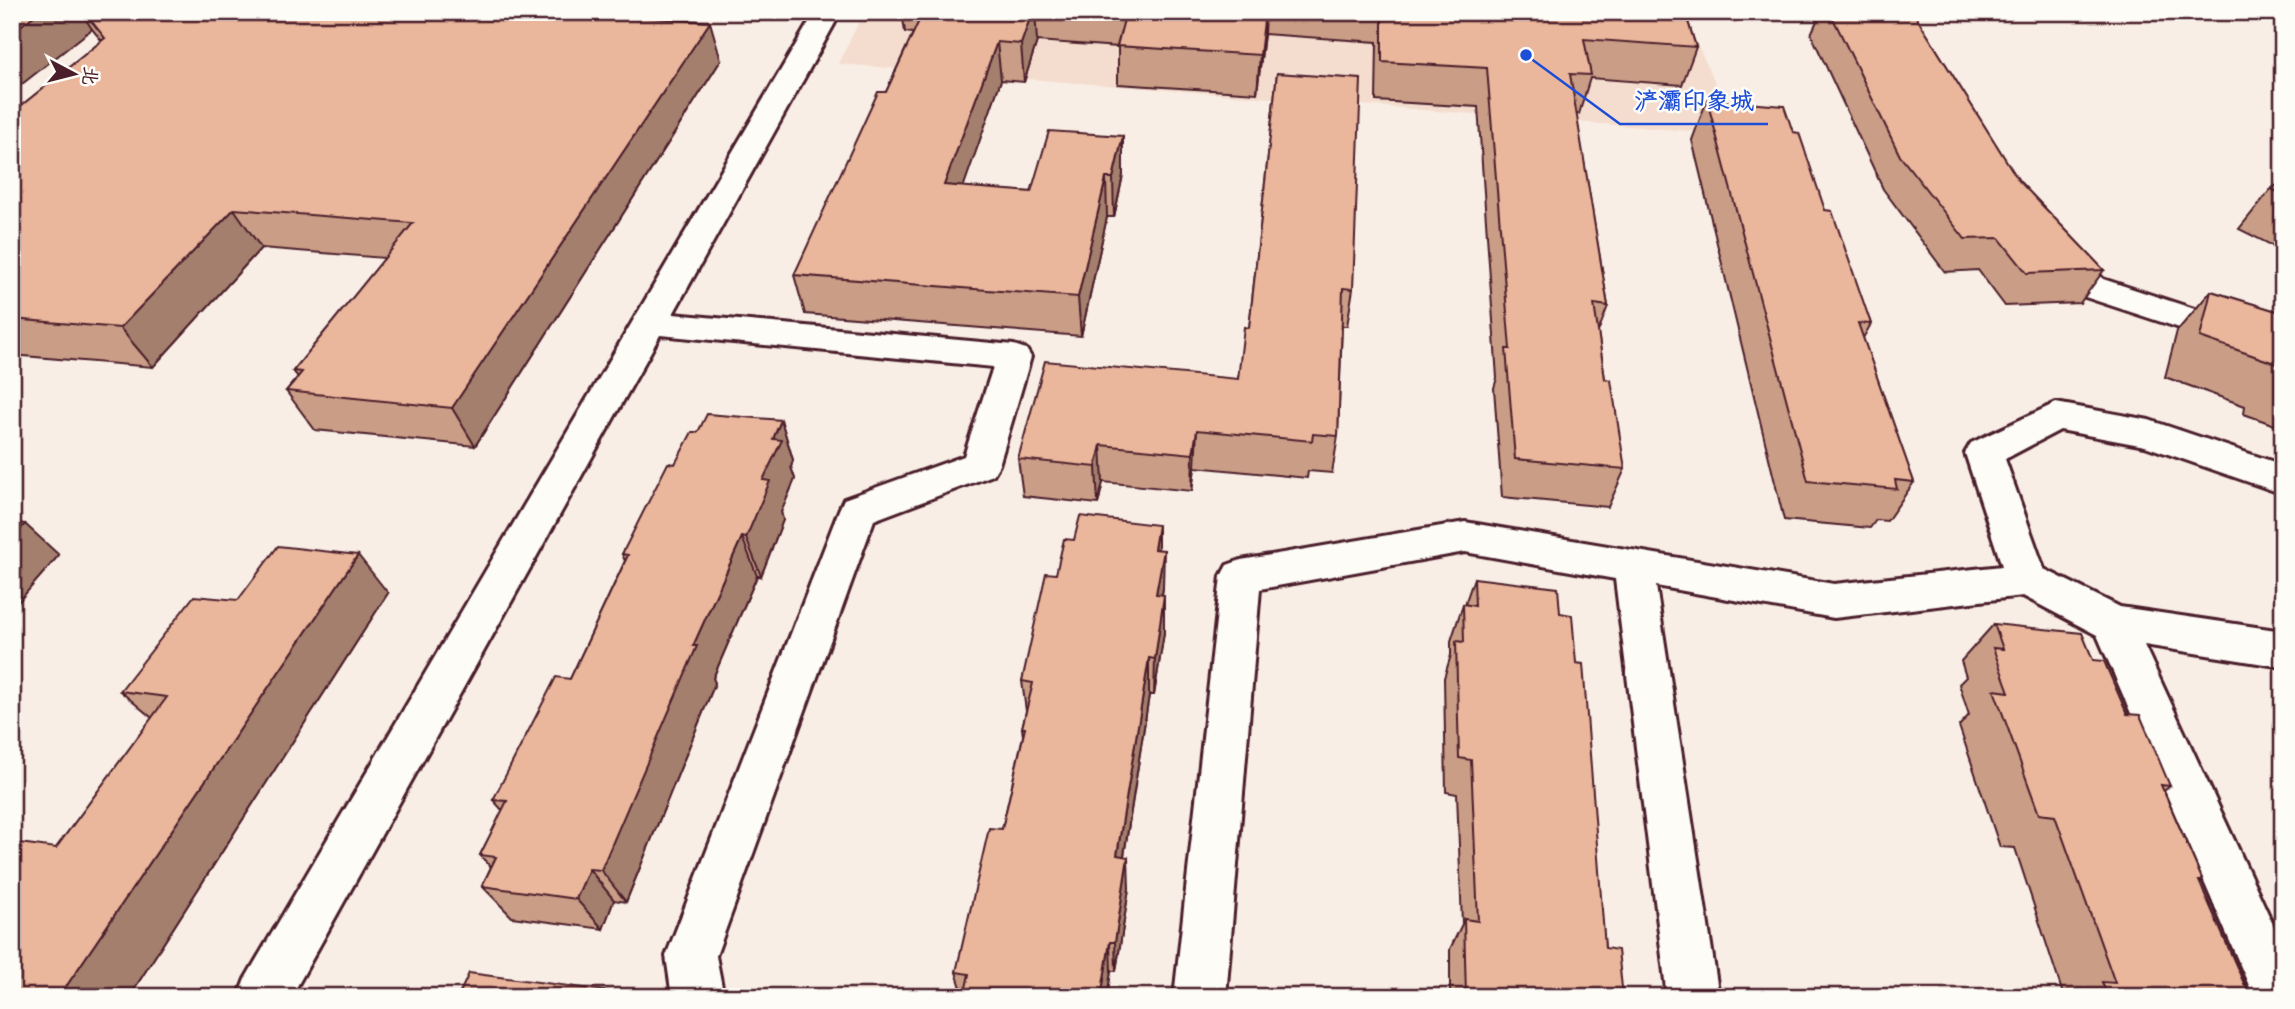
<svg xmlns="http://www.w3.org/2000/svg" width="2295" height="1009" viewBox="0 0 2295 1009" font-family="'Patrick Hand','LXGW WenKai TC',sans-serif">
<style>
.built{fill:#f4ddcf}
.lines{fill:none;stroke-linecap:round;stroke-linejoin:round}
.minor-casing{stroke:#4a1f2b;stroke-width:6}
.minor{fill:#fdfcf7;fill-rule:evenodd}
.wall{fill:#c99d86;stroke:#4a1f2b;stroke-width:2}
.shaded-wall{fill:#a47f6d;stroke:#4a1f2b;stroke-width:2}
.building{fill:#eab69c;stroke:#4a1f2b;stroke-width:2}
.leader{fill:none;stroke:#1d4ed8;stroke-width:2.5}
.callout-dot{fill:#1d4ed8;stroke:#fdfcf7;stroke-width:2.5}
.callout-label{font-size:24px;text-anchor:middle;font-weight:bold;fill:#1d4ed8;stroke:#fdfcf7;stroke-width:5;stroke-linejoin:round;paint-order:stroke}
</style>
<rect width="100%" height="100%" fill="#f9eee5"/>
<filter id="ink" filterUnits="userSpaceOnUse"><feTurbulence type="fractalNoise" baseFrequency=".0143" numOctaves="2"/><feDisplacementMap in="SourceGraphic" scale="14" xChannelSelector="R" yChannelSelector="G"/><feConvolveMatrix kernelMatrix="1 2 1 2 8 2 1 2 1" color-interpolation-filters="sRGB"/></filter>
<g filter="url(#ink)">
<path class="built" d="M 864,12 L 1682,12 L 1740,135 L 838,64 Z"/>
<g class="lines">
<defs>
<path id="minor" d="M 815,12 L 841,12 L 673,314 L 1014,345 L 1026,349 L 1031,357 L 999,465 L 993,475 L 874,520 L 716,956 L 724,997 L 672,997 L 666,956 L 839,510 L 844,499 L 964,456 L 993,367 L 660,335 L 291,997 L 238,997 L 245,979 Z
M 2055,240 L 2066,243 L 2103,279 L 2283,338 L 2283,362 L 2079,295 L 2039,250 L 2044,243 Z
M 2056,403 L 2149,420 L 2283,465 L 2283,494 L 2145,446 L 2060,430 L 2005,459 L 2044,569 L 2120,607 L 2283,631 L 2283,667 L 2144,645 L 2283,946 L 2283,997 L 2254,997 L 2097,635 L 2023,596 L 1834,618 L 1656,586 L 1719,997 L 1667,997 L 1615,579 L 1465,552 L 1260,589 L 1226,997 L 1174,997 L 1221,576 L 1227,565 L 1241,560 L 1465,522 L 1834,584 L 2002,566 L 1965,453 L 1971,443 Z"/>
</defs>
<use href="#minor" class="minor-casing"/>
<use href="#minor" class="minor"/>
</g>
<path class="wall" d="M 12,12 L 601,12 L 602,15 L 721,60 L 475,446 L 315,430 L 286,391 L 298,377 L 293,371 L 385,258 L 261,248 L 153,367 L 12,355 L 12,113 L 102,41 L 92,29 Z
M 902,12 L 1685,12 L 1696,47 L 1682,85 L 1590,78 L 1579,114 L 1576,114 L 1608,306 L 1598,332 L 1605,379 L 1625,469 L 1608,507 L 1502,497 L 1494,388 L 1497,378 L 1478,107 L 1376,101 L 1377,42 L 1264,34 L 1257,93 L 1118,84 L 1118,47 L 1037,41 L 1024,82 L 1001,80 L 963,187 L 1031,192 L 1123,136 L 1123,175 L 1114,217 L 1107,217 L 1081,336 L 805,314 L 794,275 L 886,92 L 913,33 L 905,32 Z
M 1821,12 L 1913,12 L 2019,181 L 2104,270 L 2080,303 L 2005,306 L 1978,270 L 1945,272 L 1883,189 L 1811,34 Z
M 1277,73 L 1353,289 L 1347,326 L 1342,326 L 1338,436 L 1332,473 L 1308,471 L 1307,478 L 1195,467 L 1192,491 L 1103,482 L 1098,504 L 1023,496 L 1018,459 L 1238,379 L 1249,328 Z
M 1707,100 L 1793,132 L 1871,324 L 1863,338 L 1914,482 L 1887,521 L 1876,520 L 1870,528 L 1784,520 L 1692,140 Z
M 2283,181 L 2283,251 L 2239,229 L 2271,189 Z
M 2211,291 L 2283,313 L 2283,428 L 2244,414 L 2245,406 L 2165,377 L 2177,331 Z
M 781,420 L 793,460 L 791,467 L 795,479 L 781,512 L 783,520 L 761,576 L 757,576 L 713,678 L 715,683 L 626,902 L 614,900 L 603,929 L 512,917 L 482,886 L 491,867 L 480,855 L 503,811 L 493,800 L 570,679 L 625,561 L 622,554 L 675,464 L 698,432 Z
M 1158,550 L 1163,588 L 1162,595 L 1164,595 L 1164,633 L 1154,695 L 1149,695 L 1124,856 L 1129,889 L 1116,971 L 1111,971 L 1107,997 L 964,997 L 956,972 L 1002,829 L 1023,736 L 1022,728 L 1026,711 L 1022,681 L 1056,574 Z
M 1474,578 L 1560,613 L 1576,663 L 1605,948 L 1623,997 L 1450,997 L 1450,949 L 1462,924 L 1457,794 L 1446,792 L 1444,678 L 1451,655 L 1451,641 L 1463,604 L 1465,604 Z
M 388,593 L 129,997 L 12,997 L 56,848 L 152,718 L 120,691 L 238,600 Z
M 1994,624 L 2093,660 L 2127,714 L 2170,786 L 2164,791 L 2203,881 L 2200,883 L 2250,997 L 2064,997 L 2015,848 L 2000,847 L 1959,726 L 1969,715 L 1959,684 L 1966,677 L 1961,661 Z"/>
<path class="shaded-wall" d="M 39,12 L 81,12 L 92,29 L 12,92 L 12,32 Z
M 568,12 L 601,12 L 604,22 Z
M 1032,12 L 1035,12 L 1037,41 L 1024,82 L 1021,44 Z
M 1265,12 L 1264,34 L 1257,93 L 1260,55 Z
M 710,22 L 721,60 L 475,446 L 452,408 Z
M 997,42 L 1001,80 L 950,225 L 944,185 Z
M 1123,136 L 1123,175 L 1114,217 L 1113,178 Z
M 1106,178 L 1107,217 L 1081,336 L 1078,297 Z
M 234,209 L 261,248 L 153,367 L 120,328 Z
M 781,420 L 793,460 L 791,467 L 795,479 L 781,512 L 783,520 L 761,576 L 746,538 L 763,480 L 773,439 Z
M 1197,430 L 1195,467 L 1192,491 L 1193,454 Z
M 1101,445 L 1103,482 L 1098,504 L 1096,467 Z
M 25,524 L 59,555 L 12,609 L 12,538 Z
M 1158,525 L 1158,563 L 1154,549 Z
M 742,537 L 757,576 L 713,678 L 715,683 L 626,902 L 601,870 L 693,646 Z
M 1164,550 L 1163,588 L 1155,632 L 1156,594 Z
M 358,555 L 388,593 L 129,997 L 59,997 Z
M 1164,595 L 1164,633 L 1154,695 L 1155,659 Z
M 1149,658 L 1149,695 L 1119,887 L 1117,855 Z
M 1128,857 L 1129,889 L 1116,971 L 1115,942 Z
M 589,869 L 614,900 L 603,929 L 576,899 Z
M 1110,942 L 1111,971 L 1107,997 L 1101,997 Z"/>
<path class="building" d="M 12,12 L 39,12 L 12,32 Z
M 84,12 L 568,12 L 710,22 L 452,408 L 286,391 L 302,372 L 293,371 L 413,223 L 234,209 L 120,328 L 12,319 L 12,113 L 105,38 Z
M 923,12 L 1032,12 L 1021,44 L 997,42 L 944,185 L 1031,192 L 1049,131 L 1123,136 L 1113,178 L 1106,178 L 1078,297 L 794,275 L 878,92 L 886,92 Z
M 1126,12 L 1265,12 L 1260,55 L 1117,46 Z
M 1382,12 L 1685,12 L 1696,47 L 1584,39 L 1591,75 L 1570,74 L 1608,306 L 1594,304 L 1605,379 L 1611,380 L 1625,469 L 1515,459 L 1506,349 L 1510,349 L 1487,68 L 1382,62 Z
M 1830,12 L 1913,12 L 2019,181 L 2104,270 L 2027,273 L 1999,238 L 1965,239 L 1900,156 Z
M 1277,73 L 1361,79 L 1353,289 L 1343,288 L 1338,436 L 1313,434 L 1312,441 L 1197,430 L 1193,454 L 1101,445 L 1096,467 L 1018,459 L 1045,361 L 1238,379 L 1244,327 L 1249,328 Z
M 1707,100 L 1784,106 L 1793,132 L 1799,133 L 1825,210 L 1832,211 L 1871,324 L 1858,323 L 1914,482 L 1895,480 L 1897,489 L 1808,481 Z
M 2283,181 L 2283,194 L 2271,189 Z
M 2211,291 L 2283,313 L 2283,366 L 2200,337 Z
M 707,414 L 781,420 L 773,439 L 782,440 L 763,480 L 770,481 L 746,538 L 742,537 L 693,646 L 697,646 L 601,870 L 589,869 L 576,899 L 482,886 L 496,857 L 480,855 L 507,801 L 493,800 L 556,677 L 570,679 L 628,555 L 622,554 L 668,463 L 675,464 L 692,432 L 698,432 Z
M 1080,516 L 1158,525 L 1154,549 L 1164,550 L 1156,594 L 1164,595 L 1155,659 L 1149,658 L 1117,855 L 1128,857 L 1115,942 L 1110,942 L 1101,997 L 964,997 L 969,974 L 956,972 L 989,828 L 1002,829 L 1025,728 L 1022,728 L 1033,683 L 1022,681 L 1046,573 L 1056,574 L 1064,539 L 1074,540 Z
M 12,522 L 25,524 L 12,538 Z
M 278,546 L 358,555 L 59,997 L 12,997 L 12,842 L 56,848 L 167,697 L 120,691 L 194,596 L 238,600 Z
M 1474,578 L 1558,588 L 1560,613 L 1572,615 L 1576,663 L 1583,664 L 1605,948 L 1618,950 L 1623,997 L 1466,997 L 1464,919 L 1478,921 L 1471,760 L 1459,758 L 1456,641 L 1464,642 L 1463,604 L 1475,606 Z
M 1994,624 L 2082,633 L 2093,660 L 2104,661 L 2127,714 L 2140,715 L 2170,786 L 2161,785 L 2203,881 L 2199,881 L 2250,997 L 2108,997 L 2102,982 L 2115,983 L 2055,816 L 2039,814 L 1994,690 L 2009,692 L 1993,648 L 2003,649 Z
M 469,973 L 630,994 L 629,997 L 458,997 Z"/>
</g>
<path class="leader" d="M1526 55L1620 124H1768"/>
<circle class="callout-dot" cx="1526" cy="55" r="7"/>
<g class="callout-label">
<text x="1694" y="109">浐灞印象城</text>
</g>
<rect width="2295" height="1009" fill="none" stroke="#fdfcf7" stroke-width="42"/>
<rect x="21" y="21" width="2253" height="967" fill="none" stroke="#4a1f2b" stroke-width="2.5" filter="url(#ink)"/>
<g transform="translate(74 74) rotate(97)" stroke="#fdfcf7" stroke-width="5" paint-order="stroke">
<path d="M0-5L12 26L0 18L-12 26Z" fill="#4a1f2b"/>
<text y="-10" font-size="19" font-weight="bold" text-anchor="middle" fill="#4a1f2b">北</text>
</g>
</svg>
